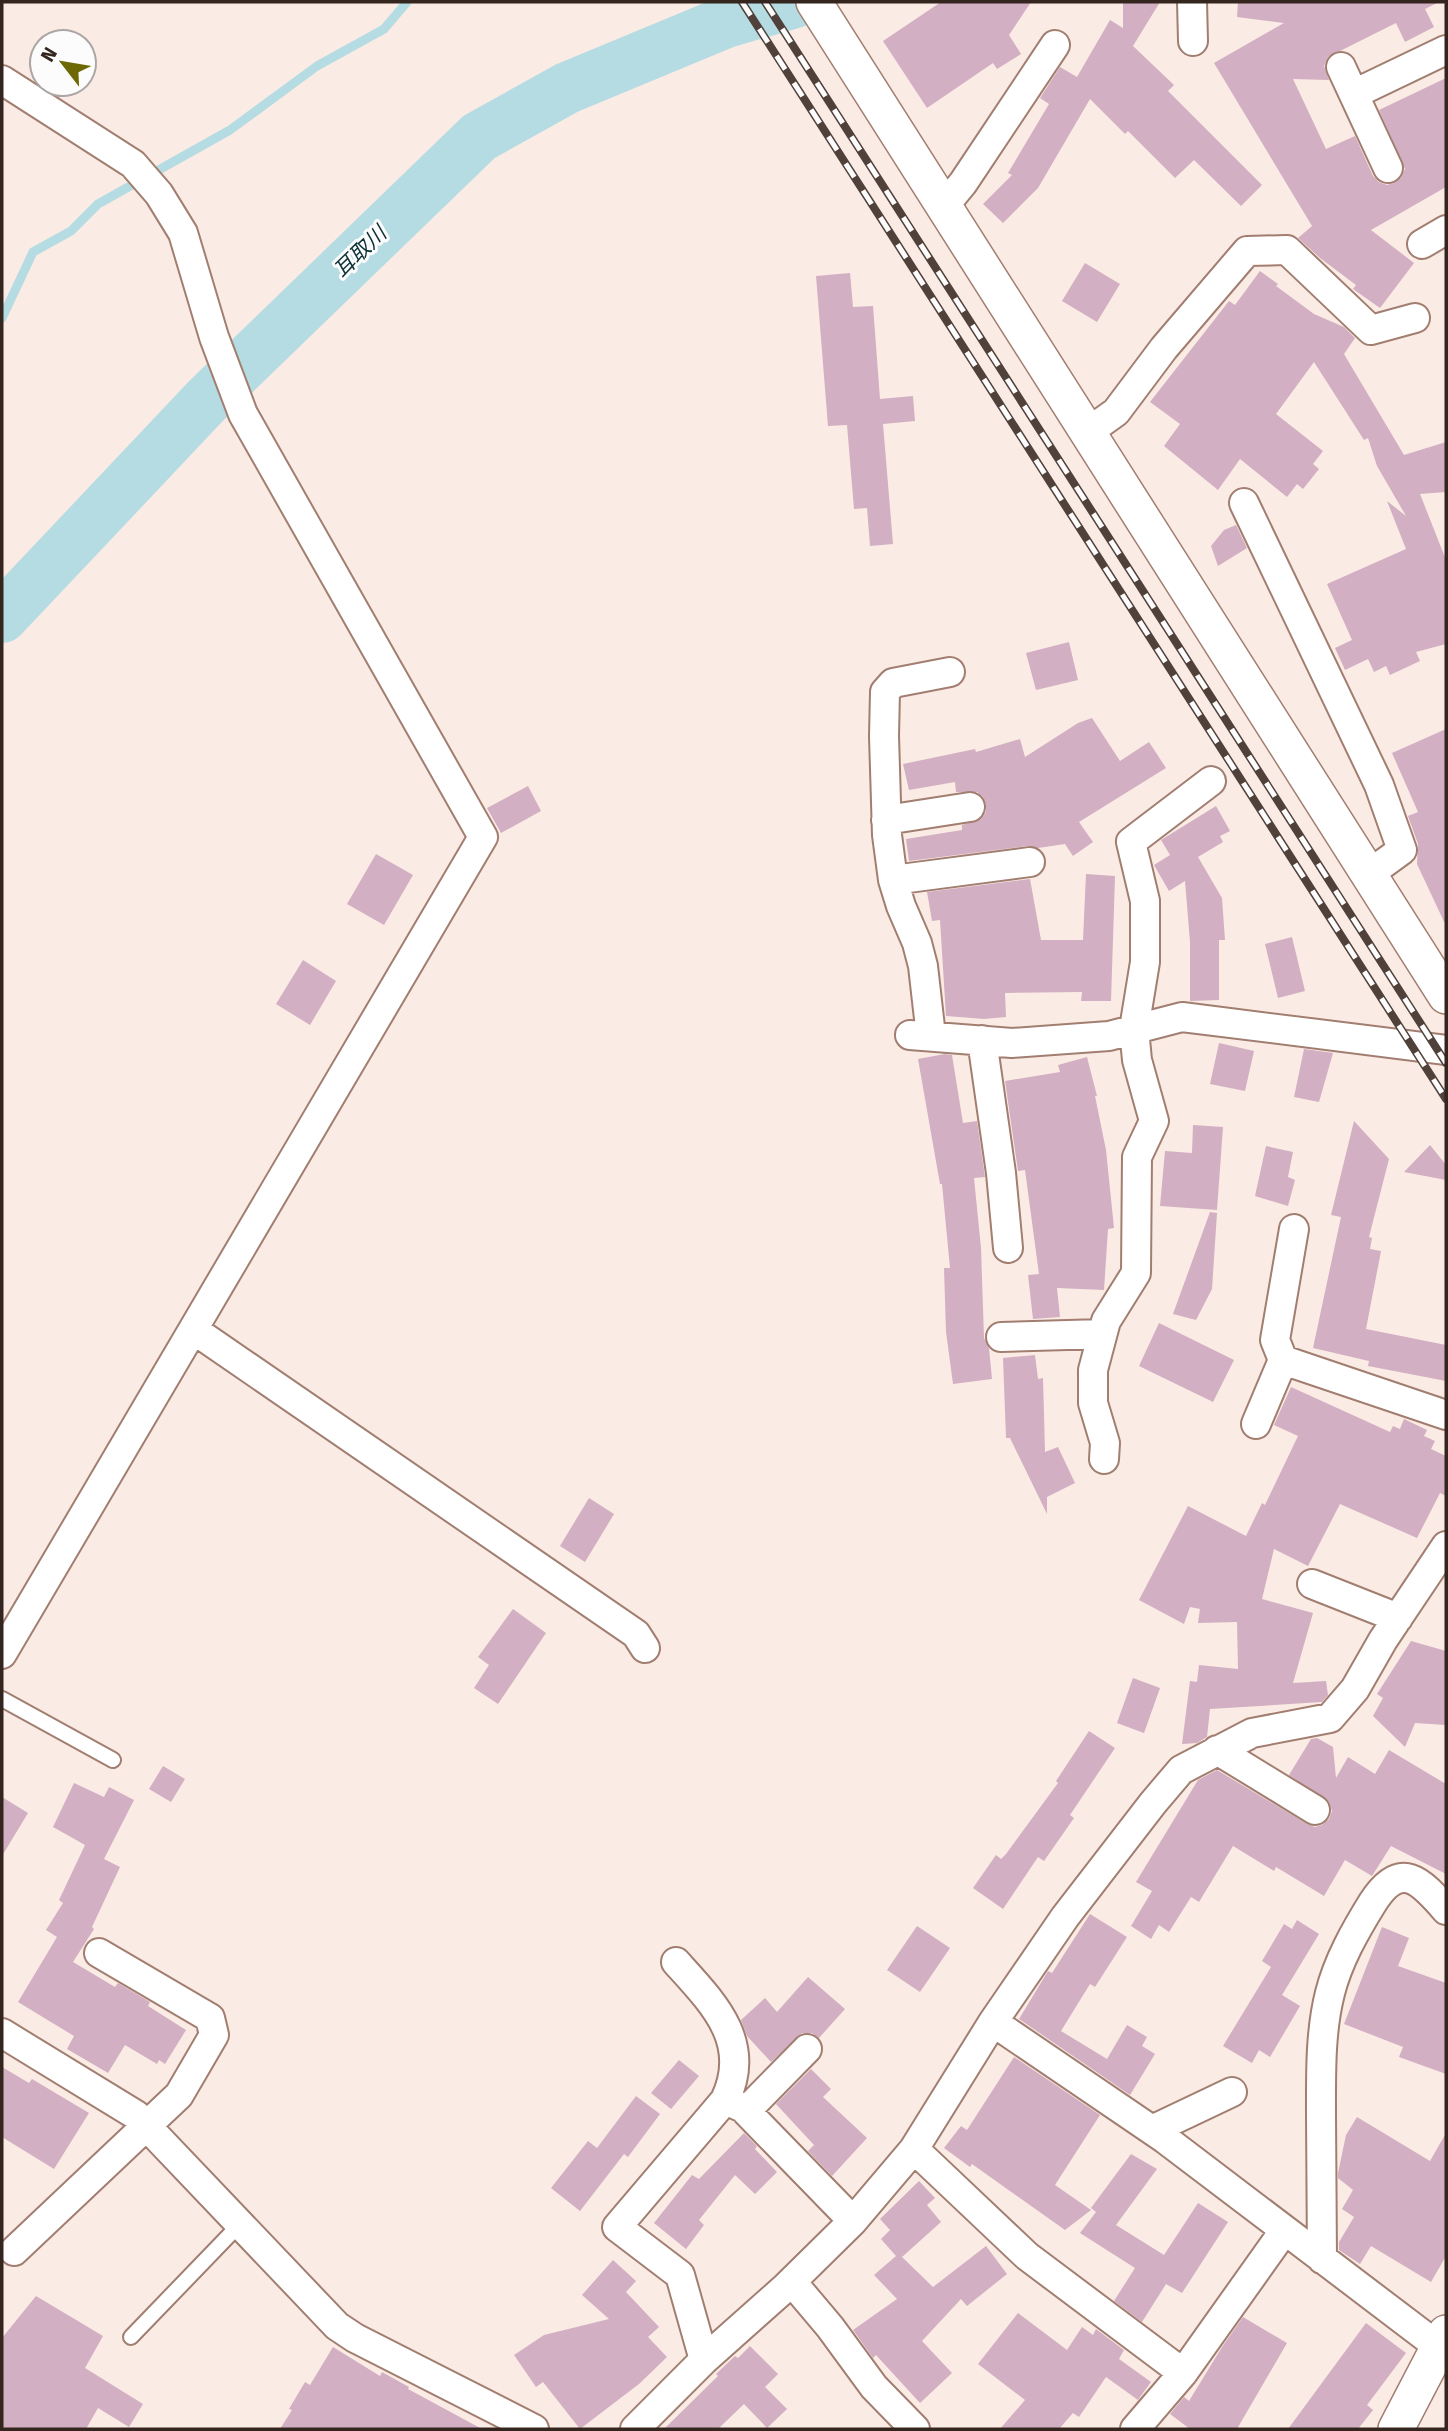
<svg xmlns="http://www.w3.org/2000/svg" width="1448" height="2431" viewBox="0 0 1448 2431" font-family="'Fira Sans','Noto Sans JP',sans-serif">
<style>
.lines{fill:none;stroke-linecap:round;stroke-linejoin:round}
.stream{stroke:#b5dce2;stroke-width:9}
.river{stroke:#b5dce2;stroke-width:52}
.building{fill:#d2afc2}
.service-casing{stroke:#a17e70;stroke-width:18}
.minor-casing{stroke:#a17e70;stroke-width:32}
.tertiary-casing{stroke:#a17e70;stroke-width:38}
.service{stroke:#fff;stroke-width:14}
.minor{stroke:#fff;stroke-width:28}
.tertiary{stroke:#fff;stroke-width:35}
.rail-casing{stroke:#50413b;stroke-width:8}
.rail{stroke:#fcfcfc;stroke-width:5;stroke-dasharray:16;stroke-linecap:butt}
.labels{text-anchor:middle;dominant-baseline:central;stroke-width:6;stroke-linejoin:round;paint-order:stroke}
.water-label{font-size:21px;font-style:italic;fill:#0a3136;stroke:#fcfcfc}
</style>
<rect width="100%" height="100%" fill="#fbebe5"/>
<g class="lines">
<path class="stream" d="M 2,318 L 33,252 L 71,231 L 98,204 L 230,130 L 317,66 L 384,29 L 407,2"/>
<path class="river" d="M 2,617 L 206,401 L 479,137 L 567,88 L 726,22 L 795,2"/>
</g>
<path class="building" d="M 941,2 L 1031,2 L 1009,35 L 1021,54 L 997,69 L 993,63 L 927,108 L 883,41 Z
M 1123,2 L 1160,2 L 1133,46 L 1174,85 L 1168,91 L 1262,185 L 1241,206 L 1194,160 L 1175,178 L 1128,131 L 1125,134 L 1090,99 L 1038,188 L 1003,223 L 983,204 L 1012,175 L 1008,173 L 1049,104 L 1040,98 L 1060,67 L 1077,77 L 1110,20 L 1123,28 Z
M 1238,2 L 1439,2 L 1425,9 L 1434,27 L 1405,42 L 1396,23 L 1328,57 L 1324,66 L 1329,80 L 1293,79 L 1326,149 L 1355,136 L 1373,176 L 1379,182 L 1387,185 L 1394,183 L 1401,178 L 1405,169 L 1379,110 L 1446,78 L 1446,187 L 1371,230 L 1414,263 L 1380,308 L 1353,289 L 1356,285 L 1320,258 L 1298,238 L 1312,226 L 1214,63 L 1284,23 L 1237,17 Z
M 1085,263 L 1120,284 L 1097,322 L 1062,301 Z
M 1260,271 L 1278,284 L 1276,286 L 1314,314 L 1344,327 L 1355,338 L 1344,354 L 1404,455 L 1446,442 L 1446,492 L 1420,494 L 1446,560 L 1446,644 L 1416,652 L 1420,661 L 1390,675 L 1386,666 L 1374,672 L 1368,659 L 1345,670 L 1335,648 L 1352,640 L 1327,584 L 1406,549 L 1387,501 L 1406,516 L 1377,466 L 1368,438 L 1364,440 L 1314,362 L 1276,414 L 1323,451 L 1313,464 L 1319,469 L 1303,489 L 1297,484 L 1287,497 L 1240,459 L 1218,490 L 1164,446 L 1180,424 L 1150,402 L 1229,301 L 1235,305 Z
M 850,273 L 853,307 L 873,306 L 880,399 L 913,396 L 915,421 L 883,424 L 893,544 L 870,546 L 867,508 L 854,509 L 847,425 L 828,426 L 816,276 Z
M 1236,525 L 1247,548 L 1218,566 L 1211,546 L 1224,530 Z
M 1069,642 L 1078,680 L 1036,690 L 1026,653 Z
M 1092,718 L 1120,761 L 1149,742 L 1166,768 L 1079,822 L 1093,842 L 1073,856 L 1065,844 L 1038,848 L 1028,846 L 909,861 L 906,839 L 962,830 L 962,825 L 981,819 L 986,812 L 986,805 L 983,797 L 977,792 L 956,792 L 955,782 L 909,790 L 903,764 L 975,749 L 976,752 L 1020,739 L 1025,757 L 1078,723 Z
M 1446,729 L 1446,926 L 1417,864 L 1418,844 L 1408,816 L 1418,812 L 1392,753 Z
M 528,786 L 541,811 L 501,833 L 487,808 Z
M 1216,806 L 1230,831 L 1220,836 L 1223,842 L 1198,857 L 1222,898 L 1225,940 L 1219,940 L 1219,1000 L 1190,1001 L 1190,942 L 1185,881 L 1169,891 L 1154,865 L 1170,855 L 1161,840 Z
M 376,854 L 413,875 L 384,925 L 347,904 Z
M 1086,874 L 1115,876 L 1111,1001 L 1081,1001 L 1082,992 L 1005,993 L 1006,1017 L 984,1019 L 946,1016 L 940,920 L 932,921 L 927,892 L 1030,879 L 1041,940 L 1083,940 Z
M 1292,937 L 1305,991 L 1278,998 L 1265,944 Z
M 303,960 L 336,981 L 310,1025 L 276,1004 Z
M 1219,1043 L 1254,1051 L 1245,1091 L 1210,1084 Z
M 1304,1049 L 1333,1053 L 1319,1102 L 1294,1097 Z
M 945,1054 L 952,1055 L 963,1123 L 977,1121 L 985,1177 L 974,1178 L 981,1248 L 984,1338 L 989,1348 L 992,1379 L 953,1384 L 946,1332 L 944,1268 L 950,1268 L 942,1184 L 940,1184 L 918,1059 Z
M 1087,1057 L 1097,1096 L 1095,1096 L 1106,1150 L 1114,1228 L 1108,1229 L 1104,1290 L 1057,1288 L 1060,1317 L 1033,1319 L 1028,1275 L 1039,1274 L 1025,1170 L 1018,1171 L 1005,1081 L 1060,1072 L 1058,1065 Z
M 1354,1121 L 1389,1159 L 1369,1237 L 1372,1238 L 1370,1249 L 1381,1251 L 1366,1329 L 1446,1345 L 1446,1381 L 1368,1366 L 1369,1361 L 1313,1348 L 1341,1217 L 1331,1215 Z
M 1193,1125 L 1223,1127 L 1217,1210 L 1160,1206 L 1165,1151 L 1192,1153 Z
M 1430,1145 L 1446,1165 L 1446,1180 L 1404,1172 Z
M 1266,1146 L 1293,1152 L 1288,1177 L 1295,1180 L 1288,1206 L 1255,1196 Z
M 1210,1212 L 1217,1213 L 1212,1289 L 1196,1320 L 1173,1314 Z
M 1159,1323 L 1234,1360 L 1213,1402 L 1139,1366 Z
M 1035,1355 L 1038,1379 L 1043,1378 L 1045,1452 L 1058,1447 L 1075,1483 L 1047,1497 L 1047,1514 L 1010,1438 L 1006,1438 L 1003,1358 Z
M 1291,1387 L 1390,1432 L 1393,1426 L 1400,1429 L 1404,1419 L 1427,1430 L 1424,1436 L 1435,1441 L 1431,1449 L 1446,1456 L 1446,1496 L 1440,1493 L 1417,1538 L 1340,1504 L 1308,1566 L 1274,1549 L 1262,1599 L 1313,1613 L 1293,1683 L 1326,1681 L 1328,1695 L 1322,1702 L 1210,1709 L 1207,1737 L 1197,1743 L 1182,1744 L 1190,1681 L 1197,1682 L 1199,1665 L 1238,1669 L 1237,1622 L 1198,1623 L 1200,1609 L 1190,1607 L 1184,1624 L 1139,1600 L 1188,1506 L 1246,1536 L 1262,1503 L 1265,1505 L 1298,1436 L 1274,1425 Z
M 589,1498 L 614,1514 L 585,1562 L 560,1546 Z
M 513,1609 L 546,1633 L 498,1704 L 474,1688 L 489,1665 L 478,1657 Z
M 1411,1641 L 1446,1651 L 1446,1725 L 1415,1723 L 1405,1747 L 1373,1716 L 1383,1698 L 1377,1694 Z
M 1133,1678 L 1160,1688 L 1144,1733 L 1117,1723 Z
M 1089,1731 L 1115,1748 L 1070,1815 L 1074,1818 L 1044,1861 L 1038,1857 L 1003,1909 L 973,1888 L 996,1855 L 1001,1859 L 1006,1854 L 1058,1783 L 1056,1781 Z
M 1317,1738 L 1333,1747 L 1336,1778 L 1348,1757 L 1375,1774 L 1389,1750 L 1446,1784 L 1446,1874 L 1391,1846 L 1372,1876 L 1345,1860 L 1324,1896 L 1276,1867 L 1274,1871 L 1233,1846 L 1199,1902 L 1191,1897 L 1169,1932 L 1159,1925 L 1151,1939 L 1131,1926 L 1152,1891 L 1136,1882 L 1198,1780 L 1217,1770 L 1307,1824 L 1315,1827 L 1322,1825 L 1329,1819 L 1332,1811 L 1329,1802 L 1289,1775 L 1311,1739 Z
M 163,1766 L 185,1779 L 171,1802 L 149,1789 Z
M 74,1783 L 104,1797 L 109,1787 L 134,1800 L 104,1859 L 120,1867 L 92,1927 L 94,1929 L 73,1962 L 115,1987 L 118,1983 L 150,2002 L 148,2006 L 186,2030 L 165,2064 L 159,2060 L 157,2064 L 125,2045 L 108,2073 L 67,2049 L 74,2036 L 18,2002 L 57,1937 L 46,1930 L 63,1903 L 59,1900 L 85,1845 L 53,1827 Z
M 2,1797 L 28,1813 L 2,1856 Z
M 1090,1914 L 1127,1937 L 1095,1987 L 1090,1984 L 1061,2031 L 1107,2059 L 1127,2025 L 1147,2037 L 1142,2046 L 1155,2054 L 1130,2095 L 1019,2019 L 1048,1971 L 1052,1973 Z
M 1297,1920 L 1319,1934 L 1282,1995 L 1300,2006 L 1270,2057 L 1259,2050 L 1252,2063 L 1223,2046 L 1271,1967 L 1262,1961 L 1284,1924 L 1292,1929 Z
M 917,1926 L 950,1948 L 920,1992 L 887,1970 Z
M 1382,1927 L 1409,1938 L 1398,1966 L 1446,1983 L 1446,2074 L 1399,2057 L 1403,2047 L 1344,2024 Z
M 808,1977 L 845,2009 L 819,2038 L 812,2033 L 802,2033 L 771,2062 L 747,2036 L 741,2020 L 765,1998 L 777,2012 Z
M 1014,2057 L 1100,2115 L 1055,2185 L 1091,2210 L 1065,2230 L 972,2164 L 970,2167 L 944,2148 L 961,2126 L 967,2130 Z
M 679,2060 L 699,2076 L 671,2109 L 651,2093 Z
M 2,2067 L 29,2083 L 32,2079 L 89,2113 L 54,2169 L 2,2137 Z
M 811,2069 L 831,2089 L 823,2097 L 867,2138 L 832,2176 L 808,2151 L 814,2145 L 776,2104 Z
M 636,2096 L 660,2114 L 628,2157 L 624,2154 L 580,2211 L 551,2188 L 588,2141 L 597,2148 Z
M 1357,2117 L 1430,2161 L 1446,2133 L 1446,2256 L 1431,2282 L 1371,2246 L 1360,2264 L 1339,2250 L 1339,2242 L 1354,2217 L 1342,2209 L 1353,2190 L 1338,2178 L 1338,2173 L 1346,2135 Z
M 744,2133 L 757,2146 L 755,2149 L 777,2172 L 755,2194 L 735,2175 L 699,2220 L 704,2225 L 686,2249 L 654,2223 L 692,2175 L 699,2179 Z
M 1131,2154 L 1157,2169 L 1116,2225 L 1164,2255 L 1198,2203 L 1228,2222 L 1182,2293 L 1166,2284 L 1142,2322 L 1114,2301 L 1135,2268 L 1080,2233 L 1096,2212 L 1091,2208 Z
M 919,2181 L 935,2198 L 927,2205 L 941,2222 L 902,2257 L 933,2287 L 986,2246 L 1007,2274 L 967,2306 L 961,2299 L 922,2341 L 952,2373 L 920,2403 L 876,2355 L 873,2358 L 853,2330 L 897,2299 L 874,2275 L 896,2256 L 881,2239 L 890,2230 L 880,2219 Z
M 613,2260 L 636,2281 L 626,2292 L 659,2327 L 648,2337 L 667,2357 L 639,2384 L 580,2429 L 543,2382 L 536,2387 L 514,2355 L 544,2335 L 609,2319 L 582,2295 Z
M 36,2296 L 103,2336 L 85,2368 L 143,2404 L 129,2427 L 98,2408 L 86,2429 L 2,2429 L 2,2338 Z
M 1018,2313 L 1067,2350 L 1082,2327 L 1093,2335 L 1096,2329 L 1124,2350 L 1119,2359 L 1151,2382 L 1138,2400 L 1106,2377 L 1079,2417 L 1073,2413 L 1059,2429 L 1000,2429 L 1025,2400 L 978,2364 Z
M 1243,2317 L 1287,2343 L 1237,2429 L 1190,2429 L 1170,2414 L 1184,2397 L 1189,2401 L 1222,2347 Z
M 1366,2323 L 1406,2353 L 1367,2405 L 1373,2410 L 1358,2429 L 1288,2429 Z
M 750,2346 L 778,2374 L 765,2387 L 787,2409 L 767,2428 L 744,2404 L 718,2429 L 664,2429 L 718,2376 L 716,2374 L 735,2356 L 738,2358 Z
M 333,2347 L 380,2376 L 382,2372 L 409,2387 L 408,2389 L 482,2429 L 280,2429 L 292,2410 L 289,2409 L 305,2382 L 310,2385 Z"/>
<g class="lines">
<defs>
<path id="service" d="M 2,1699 L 113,1760
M 131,2337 L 240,2224"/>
<path id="minor" d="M 1192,2 L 1193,41
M 1341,67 L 1388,168
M 2,80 L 133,164 L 159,194 L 183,233 L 214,337 L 243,414 L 483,837 L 2,1654
M 1354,94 L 1446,50
M 944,206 L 963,183 L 1055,45
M 1422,244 L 1446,230
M 1088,432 L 1116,412 L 1164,348 L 1247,251 L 1287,250 L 1371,330 L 1415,318
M 1244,503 L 1379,785 L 1402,850 L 1369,874
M 886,820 L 970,807
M 893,880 L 1030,862
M 910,1035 L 1012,1043 L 1109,1036 L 1182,1017 L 1446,1050
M 931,1036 L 923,966 L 917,943 L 901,906 L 893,880 L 887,835 L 884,736 L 885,692 L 893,683 L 950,672
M 982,1040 L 1001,1173 L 1008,1248
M 1294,1229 L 1275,1340 L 1283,1360 L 1446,1415
M 194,1330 L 636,1634 L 645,1648
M 1001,1337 L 1102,1334
M 1256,1424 L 1283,1360
M 1104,1459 L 1105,1443 L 1093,1403 L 1093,1370 L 1106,1321 L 1136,1273 L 1137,1157 L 1154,1121 L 1137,1060 L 1134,1029 L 1145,962 L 1145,901 L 1131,842 L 1211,781
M 1312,1584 L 1398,1618
M 1217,1750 L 1315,1810
M 676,1962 C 713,2003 753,2042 725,2100
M 993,2022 L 1165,2139 L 1439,2347
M 2,2033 L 136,2115 L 337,2326 L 355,2338 L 534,2429
M 746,2111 L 807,2049
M 1152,2130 L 1232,2092
M 914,2149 L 1027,2256 L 1183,2373
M 14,2251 L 179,2095 L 214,2035 L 210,2018 L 99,1953
M 1322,2259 C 1322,2211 1321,2163 1321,2115 C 1321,2075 1320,2032 1330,1993 C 1338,1961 1355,1931 1373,1902 C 1401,1859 1421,1881 1446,1910
M 792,2282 L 830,2327 L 874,2387 L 915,2429
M 704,2360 L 680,2275 L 617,2227 L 725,2100 L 743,2108 L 853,2221
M 635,2429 L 704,2360 L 786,2287 L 853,2221 L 914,2149 L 993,2022 L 1065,1917 L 1153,1803 L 1181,1770 L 1252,1733 L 1330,1718 L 1355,1689 L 1383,1640 L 1446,1546
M 1135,2429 L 1183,2373 L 1284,2231"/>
<path id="tertiary" d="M 814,2 L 1446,996
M 1396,2429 L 1446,2333"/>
</defs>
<use href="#service" class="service-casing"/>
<use href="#minor" class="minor-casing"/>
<use href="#tertiary" class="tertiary-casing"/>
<use href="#service" class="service"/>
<use href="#minor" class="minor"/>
<use href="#tertiary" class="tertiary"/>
<defs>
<path id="rail" d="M 742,2 L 1446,1099
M 765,2 L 1446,1063"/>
</defs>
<use href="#rail" class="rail-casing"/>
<use href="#rail" class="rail"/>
</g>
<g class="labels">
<g class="water-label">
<text transform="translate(360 252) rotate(-44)">耳取川</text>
</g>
</g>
<rect width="1448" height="2431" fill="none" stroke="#34251f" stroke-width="7"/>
<g transform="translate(63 63) rotate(301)"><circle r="33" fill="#fcfcfc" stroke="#aca6a4" stroke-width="2"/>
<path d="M0-5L12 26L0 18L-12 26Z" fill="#6c6802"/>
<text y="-10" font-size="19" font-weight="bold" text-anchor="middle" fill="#34251f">N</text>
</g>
</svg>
